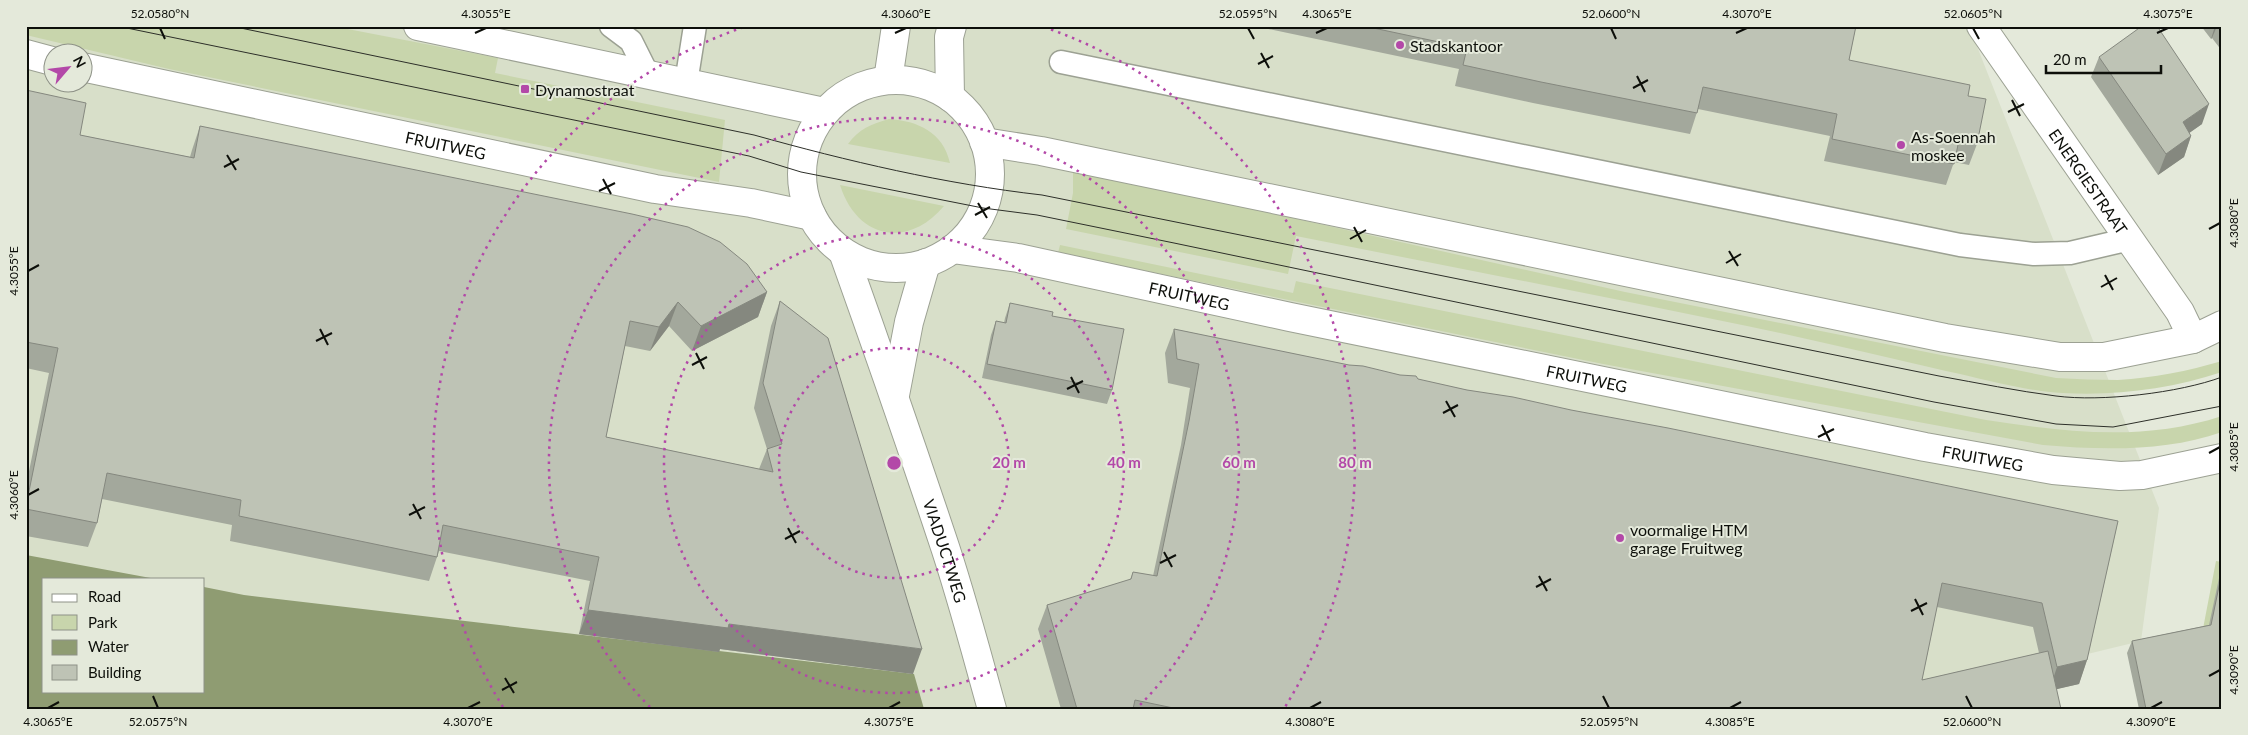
<svg xmlns="http://www.w3.org/2000/svg" width="2248" height="735" viewBox="0 0 2248 735" font-family="Lato,sans-serif">
<style>
.built{fill:#d8dfc9;fill-rule:evenodd}
.green{fill:#c8d5ac}
.water{fill:#8f9c72}
.lines{fill:none;stroke-linecap:round;stroke-linejoin:round}
.lane-casing{stroke:#9ca193;stroke-width:25}
.street-casing{stroke:#9ca193;stroke-width:30}
.secondary-casing{stroke:#9ca193;stroke-width:30}
.lane{stroke:#fff;stroke-width:22}
.street{stroke:#fff;stroke-width:28}
.secondary{stroke:#fff;stroke-width:28}
.tram{stroke:#2d2f29;stroke-width:1}
.wall{fill:#a3a89c;fill-rule:evenodd}
.shaded-wall{fill:#85887f}
.building{fill:#bec3b5;stroke:#85887f}
.ticks{fill:none;stroke:#0d0f0a;stroke-width:2}
.ring{fill:none;stroke:#b348a8;stroke-width:2.5;stroke-dasharray:2.5 5}
.poi-dot{fill:#b348a8;stroke:#e4e9da;stroke-width:2}
.labels{text-anchor:middle;dominant-baseline:central;stroke-width:4;stroke-linejoin:round;paint-order:stroke}
.poi-label{font-size:16px;fill:#0d0f0a;stroke:#e4e9da;text-anchor:start}
.street-label{font-size:16px;fill:#0d0f0a;stroke:#e4e9da}
.centre{fill:#b348a8;stroke:#e4e9da;stroke-width:2.5}
.ring-label{font-size:15px;text-anchor:middle;font-weight:bold;fill:#b348a8;stroke:#e4e9da;stroke-width:4;stroke-linejoin:round;paint-order:stroke}
.neatline{fill:none;stroke:#0d0f0a;stroke-width:2}
.ticks-label{font-size:12px;text-anchor:middle;fill:#0d0f0a}
</style>
<rect width="100%" height="100%" fill="#e4e9da"/>
<path class="built" d="M 26,26 L 1969,26 L 2159,508 L 2141,641 L 1862,709 L 26,709 ZM 52,52 L 82,52 L 82,82 L 52,82 ZM 44,579 L 204,579 L 204,691 L 44,691 Z"/>
<path class="green" d="M 26,26 L 332,26 L 498,58 L 495,73 L 725,120 L 719,182 L 169,69 L 26,35 Z
M 889,119 C 918,121 943,132 950,163 L 848,144 C 859,129 871,124 889,119 Z
M 1073,172 L 1194,196 L 1625,292 L 2056,378 C 2077,379 2098,380 2118,380 C 2153,378 2188,371 2222,361 L 2222,372 C 2171,389 2116,396 2063,393 C 2024,391 1984,379 1946,371 C 1880,356 1814,340 1747,326 C 1597,295 1447,266 1296,236 L 1288,274 L 1066,229 L 1073,193 Z
M 840,185 L 944,206 C 908,249 857,239 840,185 Z
M 1060,245 L 1293,293 L 1296,281 L 1300,282 L 1986,420 C 2066,432 2143,442 2222,416 L 2222,432 C 2165,452 2102,450 2043,445 L 1603,364 L 1058,253 Z
M 2216,561 L 2222,562 L 2222,635 L 2201,639 Z"/>
<path class="water" d="M 26,555 L 156,579 L 44,579 L 44,691 L 204,691 L 204,587 L 244,595 L 914,674 L 924,709 L 26,709 Z"/>
<g class="lines">
<defs>
<path id="lane" d="M 611,26 L 631,41 L 648,75
M 1061,62 L 1960,245 L 2034,254 L 2070,253 L 2130,239
M 686,83 L 695,26"/>
<g id="street">
<path id="s1" d="M 1981,26 L 2180,312 L 2193,339"/>
<path d="M 888,80 L 896,26"/>
<path d="M 950,97 L 949,37 L 952,26"/>
</g>
<g id="secondary">
<path d="M 418,26 L 824,112"/>
<path d="M 26,54 L 52,61"/>
<path id="s2" d="M 82,67 L 655,189 L 751,203 L 812,216"/>
<circle cx="896" cy="174" r="94"/>
<path d="M 984,142 L 1041,151 L 1945,338 L 2060,357 L 2104,357 L 2193,339 L 2222,325"/>
<path id="s3" d="M 952,249 L 1018,258 L 1290,317 L 1925,447 L 2053,470 L 2120,476 L 2142,475 L 2222,458"/>
<path id="s4" d="M 843,252 C 877,347 910,442 942,538 C 961,594 976,652 992,709"/>
<path d="M 895,395 L 909,322 L 926,263"/>
</g>
</defs>
<use href="#lane" class="lane-casing"/>
<use href="#street" class="street-casing"/>
<use href="#secondary" class="secondary-casing"/>
<use href="#lane" class="lane"/>
<use href="#street" class="street"/>
<use href="#secondary" class="secondary"/>
<path class="tram" d="M 117,26 L 749,156 L 801,172 L 983,208 L 1037,215 L 1174,243 L 1934,402 L 2056,424 L 2113,427 L 2222,406
M 231,26 L 754,135 C 847,161 945,184 1042,195 L 1939,376 C 1978,383 2017,391 2056,396 C 2101,402 2179,393 2222,377"/>
</g>
<path class="wall" d="M 1254,26 L 1856,26 L 1849,60 L 1968,96 L 1977,144 L 1969,165 L 1954,162 L 1946,185 L 1824,161 L 1830,136 L 1698,109 L 1690,134 L 1533,103 L 1455,86 L 1459,69 Z
M 2201,26 L 2222,26 L 2222,51 L 2212,38 L 2211,39 Z
M 2099,57 L 2202,124 L 2189,133 L 2191,136 L 2184,157 L 2158,175 L 2091,77 Z
M 26,90 L 80,135 L 190,157 L 192,150 L 200,126 L 767,292 L 758,317 L 692,351 L 669,326 L 650,351 L 625,346 L 606,437 L 759,469 L 767,449 L 754,408 L 771,326 L 780,301 L 913,674 L 720,649 L 719,652 L 579,634 L 590,581 L 439,551 L 429,581 L 230,541 L 232,525 L 102,499 L 97,523 L 88,547 L 26,536 L 26,486 L 49,373 L 26,368 Z
M 1010,303 L 1052,316 L 1112,390 L 1107,404 L 982,378 L 991,335 L 996,321 L 1004,323 L 1005,318 Z
M 1174,329 L 1467,390 L 2118,521 L 2087,660 L 2079,684 L 2056,689 L 2061,709 L 1061,709 L 1038,629 L 1047,605 L 1130,580 L 1133,572 L 1153,576 L 1181,445 L 1190,388 L 1168,383 L 1165,353 ZM 1937,607 L 2033,627 L 2039,653 L 1922,680 Z
M 2222,564 L 2222,709 L 2139,709 L 2127,653 L 2132,641 L 2209,625 Z"/>
<path class="shaded-wall" d="M 2215,26 L 2217,26 L 2212,38 L 2211,39 Z
M 2209,104 L 2202,124 L 2175,143 L 2183,122 Z
M 2191,136 L 2184,157 L 2158,175 L 2166,154 Z
M 767,292 L 758,317 L 692,351 L 701,326 Z
M 678,302 L 669,326 L 650,351 L 659,327 Z
M 588,610 L 729,624 L 922,649 L 913,674 L 720,649 L 719,652 L 579,634 Z
M 2087,660 L 2079,684 L 2049,691 L 2057,667 Z"/>
<path class="building" d="M 1364,26 L 1856,26 L 1849,60 L 1970,85 L 1968,96 L 1986,99 L 1977,144 L 1959,140 L 1954,164 L 1832,139 L 1837,114 L 1703,87 L 1697,113 L 1541,82 L 1463,65 L 1467,48 Z
M 2142,26 L 2157,26 L 2209,104 L 2183,122 L 2191,136 L 2166,154 L 2099,57 Z
M 26,90 L 86,103 L 80,135 L 194,158 L 200,126 L 632,214 L 688,227 L 720,242 L 747,264 L 767,292 L 701,326 L 678,302 L 659,327 L 630,321 L 606,437 L 773,472 L 767,449 L 782,444 L 763,383 L 780,301 L 828,338 L 922,649 L 729,624 L 728,628 L 588,610 L 599,557 L 443,525 L 437,557 L 239,516 L 241,500 L 107,473 L 97,523 L 26,509 L 26,506 L 58,348 L 26,342 Z
M 1010,303 L 1053,312 L 1052,316 L 1124,329 L 1112,390 L 987,364 L 996,321 L 1006,323 Z
M 1174,329 L 1349,365 L 1363,366 L 1400,375 L 1416,376 L 1418,379 L 1467,390 L 1513,397 L 1571,410 L 1668,428 L 2118,521 L 2087,660 L 2057,667 L 2042,603 L 1942,583 L 1922,680 L 2048,651 L 2061,709 L 1178,709 L 1135,700 L 1133,709 L 1077,709 L 1047,605 L 1131,579 L 1133,572 L 1157,576 L 1189,421 L 1199,364 L 1177,359 Z
M 2222,572 L 2222,709 L 2146,709 L 2132,641 L 2211,625 Z"/>
<path class="ticks" d="M 160,28 L 165,39M 1248,28 L 1254,39M 1611,28 L 1616,39M 1973,28 L 1979,39M 475,33 L 486,28M 895,33 L 906,28M 1316,33 L 1327,28M 1736,33 L 1747,28M 2157,33 L 2168,28M 1261,53 L 1269,68M 1258,64 L 1273,56M 1637,76 L 1645,92M 1633,88 L 1648,80M 2012,100 L 2020,116M 2008,112 L 2024,104M 227,155 L 236,170M 224,167 L 239,159M 603,179 L 611,194M 599,191 L 615,183M 978,203 L 987,218M 975,215 L 990,207M 1354,227 L 1362,242M 2209,229 L 2220,223M 1350,239 L 1366,230M 1729,251 L 1738,266M 1726,263 L 1741,254M 28,271 L 39,265M 2105,275 L 2113,290M 2101,287 L 2117,278M 320,329 L 328,345M 316,341 L 332,333M 696,353 L 704,369M 692,365 L 707,357M 1071,377 L 1079,393M 1067,389 L 1083,381M 1446,401 L 1455,417M 1443,413 L 1458,405M 1822,425 L 1830,441M 1818,437 L 1834,429M 2209,453 L 2220,447M 28,495 L 39,489M 413,504 L 421,519M 409,515 L 425,507M 788,528 L 796,543M 785,539 L 800,531M 1164,552 L 1172,567M 1160,563 L 1176,555M 1539,576 L 1547,591M 1536,587 L 1551,579M 1915,599 L 1923,615M 1911,611 L 1927,603M 2209,676 L 2220,670M 505,678 L 514,693M 502,690 L 517,682M 153,696 L 158,708M 1603,696 L 1609,708M 1966,696 L 1972,708M 48,708 L 59,702M 468,708 L 480,702M 889,708 L 900,702M 1310,708 L 1321,702M 1730,708 L 1741,702M 2151,708 L 2162,702"/>
<g class="ring">
<circle cx="894" cy="463" r="115"/>
<circle cx="894" cy="463" r="230"/>
<path d="M650 707A345 345 0 1 1 1138 707"/>
<path d="M503 707A461 461 0 0 1 744 27M1044 27A461 461 0 0 1 1285 707"/>
</g>
<g class="poi-dot">
<circle cx="1400" cy="45" r="5"/>
<rect x="520" y="84" width="10" height="10" rx="2.5"/>
<circle cx="1901" cy="145" r="5"/>
<circle cx="1620" cy="538" r="5"/>
</g>
<g class="labels">
<g class="poi-label">
<text x="1410" y="45">Stadskantoor</text>
<text x="535" y="89">Dynamostraat</text>
<text x="1911" y="136">As-Soennah<tspan x="1911" dy="18">moskee</tspan></text>
<text x="1630" y="529">voormalige HTM<tspan x="1630" dy="18">garage Fruitweg</tspan></text>
</g>
<g class="street-label">
<text stroke="none"><textPath href="#s2" startOffset="372">FRUITWEG</textPath></text>
<text stroke="none"><textPath href="#s1" startOffset="189">ENERGIESTRAAT</textPath></text>
<text stroke="none"><textPath href="#s3" startOffset="242">FRUITWEG</textPath></text>
<text stroke="none"><textPath href="#s3" startOffset="648">FRUITWEG</textPath></text>
<text stroke="none"><textPath href="#s3" startOffset="1052">FRUITWEG</textPath></text>
<text stroke="none"><textPath href="#s4" startOffset="316">VIADUCTWEG</textPath></text>
</g>
</g>
<circle cx="894" cy="463" r="8" class="centre"/>
<g class="ring-label">
<text x="1009" y="468">20 m</text>
<text x="1124" y="468">40 m</text>
<text x="1239" y="468">60 m</text>
<text x="1355" y="468">80 m</text>
</g>
<rect width="2248" height="735" fill="none" stroke="#e4e9da" stroke-width="55"/>
<rect x="42" y="578" width="162" height="115" fill="#e4e9da" stroke="#8e9287"/>
<rect x="52" y="594" width="25" height="8" fill="#ffffff" stroke="#8e9287"/>
<text x="88" y="602" font-size="15" fill="#0d0f0a">Road</text>
<rect x="52" y="615" width="25" height="15" fill="#c8d5ac" stroke="#8e9287"/>
<text x="88" y="628" font-size="15" fill="#0d0f0a">Park</text>
<rect x="52" y="640" width="25" height="15" fill="#8f9c72" stroke="#8e9287"/>
<text x="88" y="652" font-size="15" fill="#0d0f0a">Water</text>
<rect x="52" y="665" width="25" height="15" fill="#bec3b5" stroke="#8e9287"/>
<text x="88" y="678" font-size="15" fill="#0d0f0a">Building</text>
<g transform="translate(68 68) rotate(62)"><circle r="24" fill="#e4e9da" stroke="#8e9287"/>
<path d="M0-4L9 19L0 12L-9 19Z" fill="#b348a8"/>
<text y="-8" font-size="14" font-weight="bold" text-anchor="middle" fill="#0d0f0a">N</text>
</g>
<path d="M2046 65v8h115v-8" fill="none" stroke="#0d0f0a" stroke-width="2.5"/>
<text x="2053" y="65" font-size="15" fill="#0d0f0a" stroke="#e4e9da" stroke-width="4" paint-order="stroke">20 m</text>
<rect x="28" y="28" width="2192" height="680" class="neatline"/>
<g class="ticks-label">
<text x="160" y="18">52.0580°N</text>
<text x="486" y="18">4.3055°E</text>
<text x="906" y="18">4.3060°E</text>
<text x="1248" y="18">52.0595°N</text>
<text x="1327" y="18">4.3065°E</text>
<text x="1611" y="18">52.0600°N</text>
<text x="1747" y="18">4.3070°E</text>
<text x="1973" y="18">52.0605°N</text>
<text x="2168" y="18">4.3075°E</text>
<text transform="translate(2234 223) rotate(-90)" y="4">4.3080°E</text>
<text transform="translate(14 271) rotate(-90)" y="4">4.3055°E</text>
<text transform="translate(2234 447) rotate(-90)" y="4">4.3085°E</text>
<text transform="translate(14 495) rotate(-90)" y="4">4.3060°E</text>
<text transform="translate(2234 670) rotate(-90)" y="4">4.3090°E</text>
<text x="48" y="726">4.3065°E</text>
<text x="158" y="726">52.0575°N</text>
<text x="468" y="726">4.3070°E</text>
<text x="889" y="726">4.3075°E</text>
<text x="1310" y="726">4.3080°E</text>
<text x="1609" y="726">52.0595°N</text>
<text x="1730" y="726">4.3085°E</text>
<text x="1972" y="726">52.0600°N</text>
<text x="2151" y="726">4.3090°E</text>
</g>
</svg>
